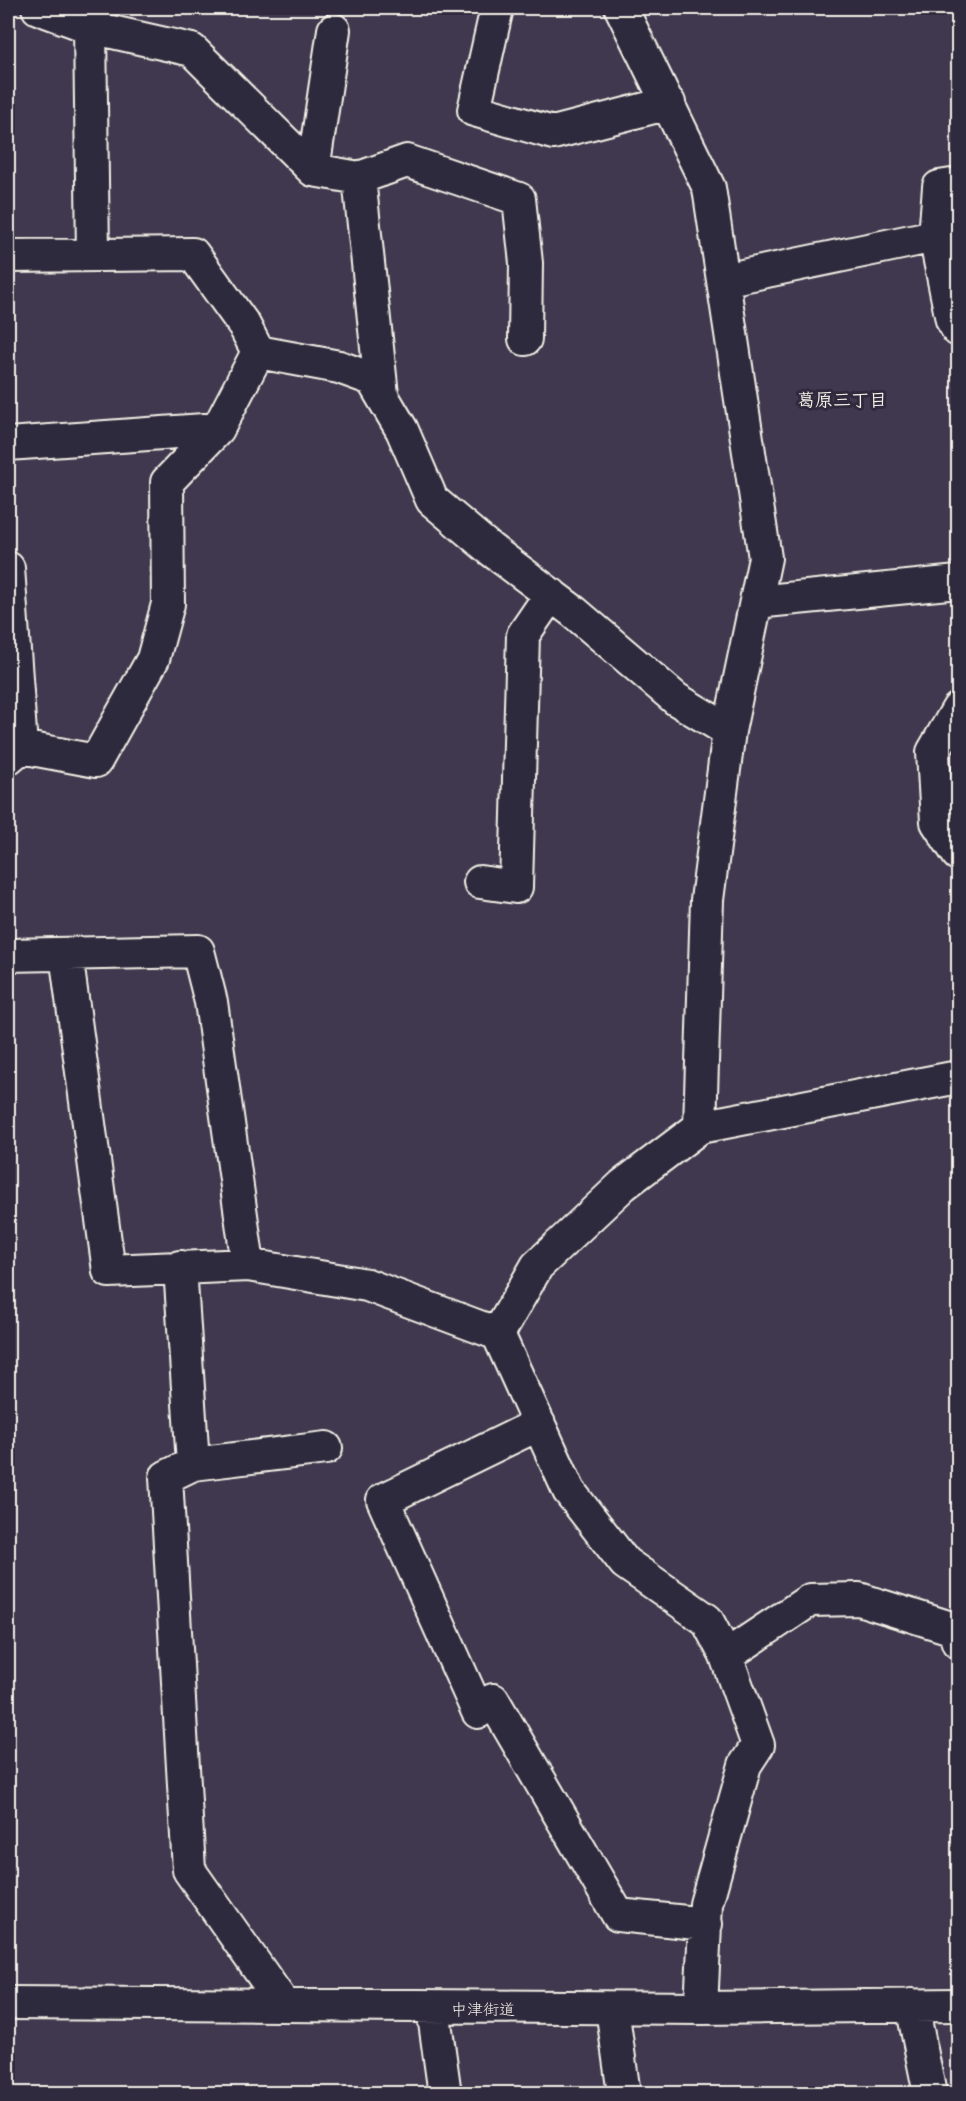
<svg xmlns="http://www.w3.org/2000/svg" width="966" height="2101" viewBox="0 0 966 2101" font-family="'Playpen Sans','Klee One',sans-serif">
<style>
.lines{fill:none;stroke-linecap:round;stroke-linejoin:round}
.street-casing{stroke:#f4f1e8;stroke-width:36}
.street{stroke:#2f2a3d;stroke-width:32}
.labels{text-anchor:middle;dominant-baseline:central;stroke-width:6;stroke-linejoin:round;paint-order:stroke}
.street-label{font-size:16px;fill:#f4f1e8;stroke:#2f2a3d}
.neighbourhood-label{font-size:18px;font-weight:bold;fill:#f4f1e8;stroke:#2f2a3d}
</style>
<rect width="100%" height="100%" fill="#40384e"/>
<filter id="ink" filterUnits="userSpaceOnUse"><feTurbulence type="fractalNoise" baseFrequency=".0167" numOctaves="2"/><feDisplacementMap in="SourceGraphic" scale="12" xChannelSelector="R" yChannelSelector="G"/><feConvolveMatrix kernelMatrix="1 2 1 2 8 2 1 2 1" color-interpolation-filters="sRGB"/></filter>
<g filter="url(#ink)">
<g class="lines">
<defs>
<path id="street" d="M 38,8 L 90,27 L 93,255
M 497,8 L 474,110 L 553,133 L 669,103
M 621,8 L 709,188 L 765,558 L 729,731 L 707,900 L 700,1127
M 90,27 L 192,50 L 313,170 L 359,178 L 407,161 L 519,199 L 526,263 L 525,339
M 313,170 L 334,30
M 359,178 L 382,395
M 935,236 L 952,320 L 958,330
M 8,256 L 193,254 L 244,325 L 258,352
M 723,280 L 935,236 L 939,187 L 958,184
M 258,352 L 339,367 L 372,379 L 402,430 L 432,500 L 490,549 L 574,612 L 676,699 L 729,731
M 8,444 L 218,429
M 8,568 L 21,747
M 756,602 L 958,582
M 958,709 L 933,752 L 937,822 L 958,854
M 8,758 L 21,747 L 96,761 L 153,659 L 168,604 L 167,482 L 218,429 L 258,352
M 480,882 L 516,887 L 523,635 L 551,594
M 66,954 L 109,1271 L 248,1265 L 367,1285 L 498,1334 L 569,1491 L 625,1563 L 707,1620 L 726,1656 L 758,1745 L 745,1765 L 706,1904 L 701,2008
M 8,955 L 198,951 L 211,1002 L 248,1265
M 180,1267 L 193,1464 L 166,1477 L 189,1870 L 284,2005
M 498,1334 L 537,1266 L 623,1185 L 700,1127 L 958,1077
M 539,1424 L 383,1500 L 478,1712 L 493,1700 L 618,1915 L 706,1924
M 193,1464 L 326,1448
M 726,1656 L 810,1600 L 859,1599 L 954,1629 L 958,1642
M 8,2003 L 701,2008 L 958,2005
M 912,2005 L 930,2094
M 433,2008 L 445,2094
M 612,2008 L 624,2094"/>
</defs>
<use href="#street" class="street-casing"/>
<use href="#street" class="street"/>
</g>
</g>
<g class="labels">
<g class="street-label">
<text x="483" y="2008">中津街道</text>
</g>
<g class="neighbourhood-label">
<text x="842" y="398">葛原三丁目</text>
</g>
</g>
<rect width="966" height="2101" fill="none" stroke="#2f2a3d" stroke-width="30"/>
<rect x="15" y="15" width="936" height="2071" fill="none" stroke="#f4f1e8" stroke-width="2" filter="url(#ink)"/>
</svg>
